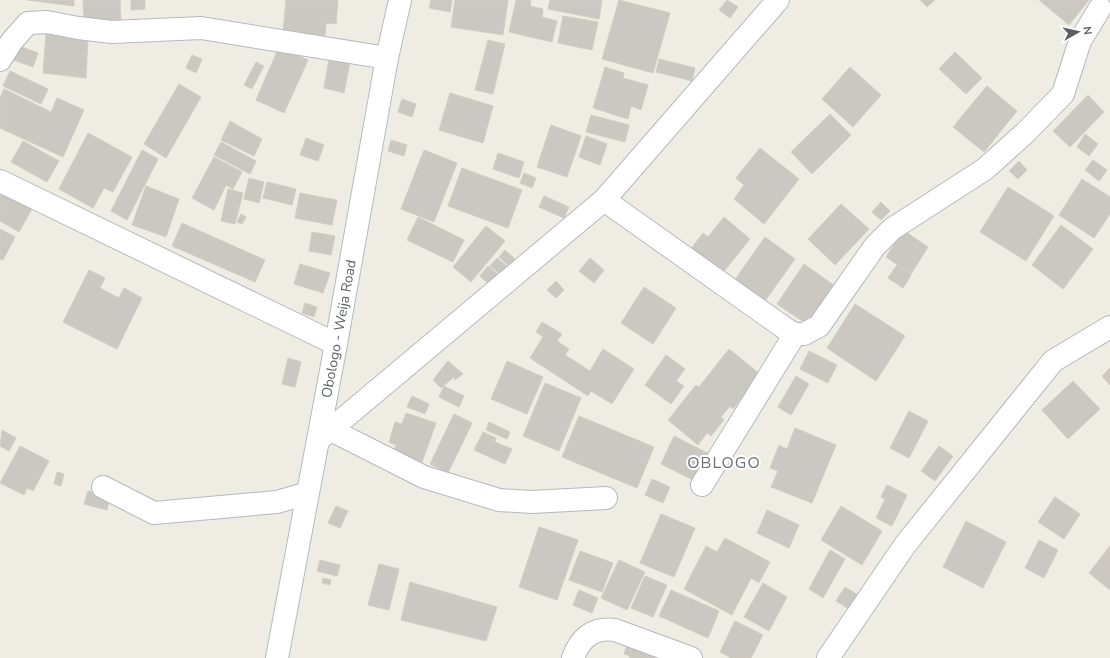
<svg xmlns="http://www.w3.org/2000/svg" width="1110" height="658" viewBox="0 0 1110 658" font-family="'Nunito Sans',sans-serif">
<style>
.building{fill:#cbc8c2;stroke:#d3cdc1}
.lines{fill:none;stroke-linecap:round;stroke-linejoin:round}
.minor-casing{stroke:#b6b9bd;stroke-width:24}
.minor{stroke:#fff;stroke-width:22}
.labels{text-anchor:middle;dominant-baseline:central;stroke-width:4;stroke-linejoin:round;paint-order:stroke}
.street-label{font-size:14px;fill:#5b5f64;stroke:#fff}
.quarter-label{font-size:16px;letter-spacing:1px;fill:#6c7176;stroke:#fff}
</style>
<rect width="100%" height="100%" fill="#eeece3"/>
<path class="building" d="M 27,0 L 74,0 L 74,6 Z
M 83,0 L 120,0 L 121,21 L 84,21 Z
M 131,0 L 145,0 L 145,9 L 131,10 Z
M 286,0 L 338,0 L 336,24 L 326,23 L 325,36 L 283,32 Z
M 431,0 L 452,0 L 450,12 L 429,8 Z
M 455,0 L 508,0 L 503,35 L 451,27 Z
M 516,0 L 531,0 L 530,6 L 543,9 L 542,17 L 557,21 L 552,42 L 509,32 Z
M 550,0 L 602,0 L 599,19 L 548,9 Z
M 619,0 L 670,13 L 653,73 L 602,59 Z
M 727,0 L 738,7 L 730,18 L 719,10 Z
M 920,0 L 935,0 L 927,7 Z
M 1039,0 L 1089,0 L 1069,25 Z
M 563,16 L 598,22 L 592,50 L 558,43 Z
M 46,33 L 88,37 L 86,78 L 43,73 Z
M 488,40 L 505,44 L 493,94 L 475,90 Z
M 17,45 L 38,53 L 33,67 L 11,59 Z
M 279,47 L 308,60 L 284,113 L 256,100 Z
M 955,52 L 982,78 L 966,94 L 939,69 Z
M 192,55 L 202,59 L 196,73 L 186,68 Z
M 329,59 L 350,62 L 344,93 L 324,88 Z
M 659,59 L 695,68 L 692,81 L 656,72 Z
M 256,62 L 264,66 L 252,89 L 244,85 Z
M 605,67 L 624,73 L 623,78 L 648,85 L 641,110 L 631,106 L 628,119 L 593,108 Z
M 850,67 L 881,95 L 853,127 L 822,99 Z
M 10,71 L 48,89 L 41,104 L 3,86 Z
M 179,84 L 201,97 L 166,158 L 144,144 Z
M 987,86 L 1017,111 L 984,152 L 953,127 Z
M 4,89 L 51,112 L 57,98 L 84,110 L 63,157 L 0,128 L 0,98 Z
M 450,93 L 493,106 L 483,143 L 439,130 Z
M 1088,95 L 1104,112 L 1070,147 L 1053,131 Z
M 402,99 L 416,104 L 412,117 L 398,112 Z
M 830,114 L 851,135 L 812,174 L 791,152 Z
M 591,115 L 629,125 L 625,142 L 586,132 Z
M 230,121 L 262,139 L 254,156 L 221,140 Z
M 551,125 L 581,136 L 567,177 L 537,167 Z
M 88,133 L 132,157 L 113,192 L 104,188 L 93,208 L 59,189 Z
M 1085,134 L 1098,144 L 1089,156 L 1077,147 Z
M 586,136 L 607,144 L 600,165 L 579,157 Z
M 306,138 L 324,145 L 318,161 L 300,155 Z
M 391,140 L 407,145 L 404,156 L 388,151 Z
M 23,141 L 59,161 L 47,182 L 11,162 Z
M 221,142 L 256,161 L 250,174 L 214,155 Z
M 760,148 L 799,179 L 764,224 L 734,199 L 744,185 L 736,178 Z
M 142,150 L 158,159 L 127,220 L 111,211 Z
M 424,150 L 457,163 L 434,222 L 401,209 Z
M 498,153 L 524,162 L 519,178 L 493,169 Z
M 214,157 L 242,172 L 233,189 L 226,185 L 214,210 L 192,198 Z
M 1093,160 L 1107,170 L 1099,181 L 1085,170 Z
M 1019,161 L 1027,170 L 1018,179 L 1009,171 Z
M 462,168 L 522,190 L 508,228 L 448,206 Z
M 524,173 L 536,178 L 532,188 L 520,183 Z
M 249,178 L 264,182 L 259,203 L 244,199 Z
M 1082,179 L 1110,197 L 1110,214 L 1094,238 L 1059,215 Z
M 267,182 L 296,189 L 292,205 L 263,198 Z
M 146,186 L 179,199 L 166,237 L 132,225 Z
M 1008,187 L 1054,216 L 1026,261 L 980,232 Z
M 0,189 L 33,207 L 19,232 L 0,221 Z
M 228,189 L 243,193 L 235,224 L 221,221 Z
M 300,193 L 337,200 L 332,225 L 295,218 Z
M 544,196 L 569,207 L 564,218 L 539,207 Z
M 881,202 L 890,211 L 881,220 L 872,212 Z
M 841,204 L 869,229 L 835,265 L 808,239 Z
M 241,214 L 246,217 L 242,224 L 237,222 Z
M 418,217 L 464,240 L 453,262 L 407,240 Z
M 724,217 L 750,239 L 721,275 L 690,250 L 703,233 L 708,237 Z
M 182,223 L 265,260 L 255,282 L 172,246 Z
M 1061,225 L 1093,249 L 1063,289 L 1032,265 Z
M 486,226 L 505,241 L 471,282 L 453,267 Z
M 0,229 L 15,237 L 3,260 L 0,259 Z
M 903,230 L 928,247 L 911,274 L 886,257 Z
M 312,232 L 335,236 L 331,255 L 309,251 Z
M 765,237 L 795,259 L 762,305 L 732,284 Z
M 505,250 L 515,259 L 509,266 L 499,257 Z
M 497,258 L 508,267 L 501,275 L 490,266 Z
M 590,258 L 604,270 L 594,283 L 579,271 Z
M 300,264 L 330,273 L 323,293 L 294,284 Z
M 804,264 L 835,286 L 808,325 L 777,304 Z
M 897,265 L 911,275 L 903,288 L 888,278 Z
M 488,266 L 500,276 L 491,286 L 480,276 Z
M 89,270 L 105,278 L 100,288 L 119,298 L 124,288 L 142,298 L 117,349 L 63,322 Z
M 556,281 L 564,290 L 556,298 L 547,290 Z
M 644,287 L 676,308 L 653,344 L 621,323 Z
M 305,303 L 317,307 L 314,317 L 302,313 Z
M 855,304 L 905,336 L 876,381 L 827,348 Z
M 542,322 L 562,334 L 557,341 L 569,349 L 565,355 L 590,371 L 603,349 L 634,369 L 612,404 L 591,391 L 588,396 L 530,358 L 543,337 L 536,332 Z
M 729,349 L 760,374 L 733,409 L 730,406 L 721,417 L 724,420 L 711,436 L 707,433 L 698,445 L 668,420 L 696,385 L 699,387 Z
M 809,351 L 837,365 L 828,383 L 800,369 Z
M 666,355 L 685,369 L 676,381 L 684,386 L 671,404 L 645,385 Z
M 288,358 L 301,362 L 295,387 L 282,384 Z
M 448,361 L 463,374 L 455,380 L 454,377 L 441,388 L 433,380 Z
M 507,361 L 543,377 L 527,414 L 491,399 Z
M 1110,368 L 1110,385 L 1102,376 Z
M 796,376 L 809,384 L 791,415 L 778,407 Z
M 1073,381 L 1100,409 L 1068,439 L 1042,410 Z
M 545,383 L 581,398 L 559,451 L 523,436 Z
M 444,386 L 464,396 L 459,407 L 439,397 Z
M 412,396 L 429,404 L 425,414 L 407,407 Z
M 909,411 L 928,421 L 909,458 L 890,448 Z
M 406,413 L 436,423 L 420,468 L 392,458 L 396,445 L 389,442 L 395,422 L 402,424 Z
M 454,414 L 472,423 L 448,473 L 430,464 Z
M 579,416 L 654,447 L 637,488 L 562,457 Z
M 489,422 L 510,432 L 507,439 L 486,430 Z
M 795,428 L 836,445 L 812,503 L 771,487 L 778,471 L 770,468 L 779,445 L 787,449 Z
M 2,430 L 16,438 L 9,451 L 0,446 Z
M 483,432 L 496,438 L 495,442 L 512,449 L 505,464 L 474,450 Z
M 674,436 L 715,457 L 701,484 L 661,464 Z
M 20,446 L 49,461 L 33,491 L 27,488 L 24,495 L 0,483 Z
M 939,446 L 953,456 L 935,481 L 921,471 Z
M 57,472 L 64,474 L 61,486 L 54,484 Z
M 652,479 L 670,487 L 663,503 L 645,495 Z
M 887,485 L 907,495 L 892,526 L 876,518 L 885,499 L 881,497 Z
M 88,491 L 110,497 L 107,510 L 84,504 Z
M 1055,497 L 1080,514 L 1064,539 L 1038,522 Z
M 336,506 L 348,511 L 340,528 L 328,523 Z
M 841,506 L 882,531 L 862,565 L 821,540 Z
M 767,510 L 799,525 L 789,548 L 757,533 Z
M 661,514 L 695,528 L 674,577 L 640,563 Z
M 966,521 L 1006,542 L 983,588 L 943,567 Z
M 539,527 L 578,540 L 557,600 L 519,587 Z
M 725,538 L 770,562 L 759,583 L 751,578 L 732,615 L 684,589 L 706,546 L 717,552 Z
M 1039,540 L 1058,550 L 1044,578 L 1025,568 Z
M 1110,546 L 1110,590 L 1089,573 Z
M 830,550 L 845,559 L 823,598 L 809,589 Z
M 580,551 L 613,563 L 602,592 L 569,580 Z
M 320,560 L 340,565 L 337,576 L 317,571 Z
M 619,560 L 645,572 L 627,610 L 601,598 Z
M 379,564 L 399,569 L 389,610 L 368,605 Z
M 645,576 L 667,585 L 653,617 L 631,608 Z
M 323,578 L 331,580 L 330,585 L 322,583 Z
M 410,582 L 497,607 L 486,641 L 401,620 Z
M 763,583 L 787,597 L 769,631 L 744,617 Z
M 845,587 L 858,595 L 849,609 L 836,601 Z
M 579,590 L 598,598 L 592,613 L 573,605 Z
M 671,590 L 719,611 L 708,638 L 659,616 Z
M 735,621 L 763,635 L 751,658 L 731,658 L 720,652 Z
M 629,639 L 669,658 L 629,658 L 630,656 L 624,654 Z"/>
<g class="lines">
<defs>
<g id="minor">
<path d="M 0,60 L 12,41 L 28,23 L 47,22 L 78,28 L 112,32 L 201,28 L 387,58"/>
<path d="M 0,181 L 336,344"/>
<path d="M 604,200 L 786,329 L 795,334 L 804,334 L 819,326 L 875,246 L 892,229 L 985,169 L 1025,133 L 1063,94 L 1080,41 L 1100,8"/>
<path d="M 331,430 L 424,477 L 499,500 L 532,502 L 606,498"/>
<path d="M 318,440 L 604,200 L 778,0"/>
<path d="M 702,485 L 795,334"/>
<path d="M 103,487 L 154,513 L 277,502 L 308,493"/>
<path id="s1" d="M 277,658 L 336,344 L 387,58 L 400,0"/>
<path d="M 573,658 C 580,638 593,627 615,630 L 691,658"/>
<path d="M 828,658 L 905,545 L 1053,361 L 1110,327"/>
</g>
</defs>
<use href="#minor" class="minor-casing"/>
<use href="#minor" class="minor"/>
</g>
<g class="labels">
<g class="street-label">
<text stroke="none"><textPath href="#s1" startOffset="335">Obologo - Weija Road</textPath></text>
</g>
<g class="quarter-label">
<text x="724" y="463">OBLOGO</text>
</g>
</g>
<g transform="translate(1078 32) rotate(82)" stroke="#ffffff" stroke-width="3" paint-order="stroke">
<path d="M0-3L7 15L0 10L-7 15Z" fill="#5b5f64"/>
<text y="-6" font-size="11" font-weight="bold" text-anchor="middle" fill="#5b5f64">N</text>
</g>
</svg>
